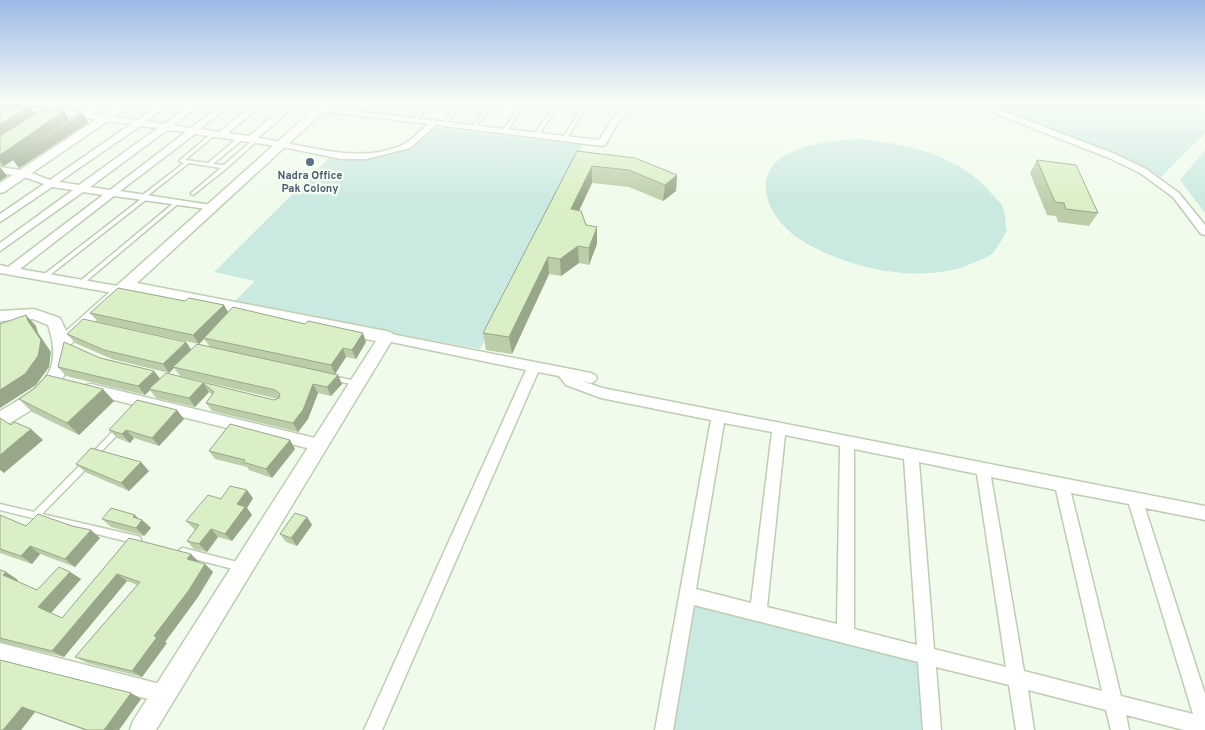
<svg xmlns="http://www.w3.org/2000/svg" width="1205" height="730" viewBox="0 0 1205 730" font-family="Overpass,sans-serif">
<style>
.green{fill:#cae9e0}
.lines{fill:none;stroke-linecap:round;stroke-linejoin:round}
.lane-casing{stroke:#becdb1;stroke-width:3}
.street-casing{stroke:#becdb1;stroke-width:3}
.secondary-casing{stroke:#becfaf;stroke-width:3}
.lane{fill:#fff;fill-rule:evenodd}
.street{fill:#fff;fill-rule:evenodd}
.secondary{fill:#fff;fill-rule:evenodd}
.wall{fill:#bbcea9}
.shaded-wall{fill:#98a78a}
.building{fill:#d9efc5;stroke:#98a78a}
.service-dot{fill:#5c6f8a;stroke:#f5fef2;stroke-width:2}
.labels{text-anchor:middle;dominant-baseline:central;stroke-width:4.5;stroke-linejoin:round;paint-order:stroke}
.far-service-label{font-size:11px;font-weight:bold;fill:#4e5e75;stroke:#f5fef2}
</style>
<rect width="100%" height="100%" fill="#f0fbeb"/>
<path class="green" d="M 978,101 L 1205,101 L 1205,133 L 1161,177 L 1133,161 Z
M 421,126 L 583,145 L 480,349 L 232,304 L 255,281 L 214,272 L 330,157 L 366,153 L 406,144 Z
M 858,139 C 905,143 960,155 991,193 C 995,197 1001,203 1003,208 C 1006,215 1005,224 1007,231 C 1002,238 998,248 992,254 C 988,257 980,260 975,262 C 924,287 840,268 795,236 C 783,227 770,211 767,197 C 756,147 825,141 858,139 Z
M 1205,150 L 1205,213 L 1180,180 Z
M 687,595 L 925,656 L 931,730 L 664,730 Z"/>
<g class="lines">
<defs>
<path id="lane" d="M 364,101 L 369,101 L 357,114 L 355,114 L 355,112 Z
M 398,101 L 403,101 L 387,118 L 385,118 L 385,116 Z
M 428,101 L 433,101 L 415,122 L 413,122 L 413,120 Z
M 460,101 L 464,101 L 445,126 L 443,126 L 443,124 Z
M 491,101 L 495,101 L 474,129 L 472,129 L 472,127 Z
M 523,101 L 527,101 L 506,133 L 502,133 L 502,132 Z
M 557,101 L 561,101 L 538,136 L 534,136 L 534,135 Z
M 586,101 L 590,101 L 566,140 L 562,140 L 562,139 Z
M 212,133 L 216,134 L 185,160 L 208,163 L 239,137 L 243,137 L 243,139 L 213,164 L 224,165 L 254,139 L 258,140 L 227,168 L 193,195 L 191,194 L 191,193 L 221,168 L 189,163 L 146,197 L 147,198 L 147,199 L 46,278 L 42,278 L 41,277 L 42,276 L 141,199 L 140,198 L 140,197 L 184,163 L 179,161 Z
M 175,202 L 177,202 L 179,203 L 83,284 L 79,284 L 78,283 L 79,282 Z
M 330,376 L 332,376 L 356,381 L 358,381 L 359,383 L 358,385 L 356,385 L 332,380 L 330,380 L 329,378 Z
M 119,426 L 121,427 L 122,429 L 121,431 L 95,458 L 93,459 L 91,458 L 89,456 L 91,454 L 117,427 Z
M 87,460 L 90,461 L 91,463 L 90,465 L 42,514 L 137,536 L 140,537 L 141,540 L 140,543 L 137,544 L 0,510 L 0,504 L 34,512 L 84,461 Z
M 183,548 L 241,563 L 244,564 L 245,567 L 244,570 L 241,571 L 183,556 L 180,555 L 179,552 L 180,549 Z"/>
<path id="street" d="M 6,101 L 18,101 L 5,110 L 13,111 L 13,115 L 0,114 L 0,106 Z
M 59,101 L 69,101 L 58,110 L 83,113 L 100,101 L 110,101 L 93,114 L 137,120 L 164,101 L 174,101 L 146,121 L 164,124 L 195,101 L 205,101 L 173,125 L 191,128 L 226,101 L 236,101 L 200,129 L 219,132 L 257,101 L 267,101 L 228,133 L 249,136 L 291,101 L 300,101 L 258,138 C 302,144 361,166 404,144 C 412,140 420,131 428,124 L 322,111 L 319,111 L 319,107 L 599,140 L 613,118 L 630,101 L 639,101 L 619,121 L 605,145 L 602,146 L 436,125 L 410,148 L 366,159 L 341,159 L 283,147 L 195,134 L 120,191 L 211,205 L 216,208 L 214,210 L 114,196 L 20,269 L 123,287 L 125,290 L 123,293 L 119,294 L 0,273 L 0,265 L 8,267 L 103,195 L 83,192 L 0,251 L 0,243 L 73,190 L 52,187 L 0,222 L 0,214 L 44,184 L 21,176 L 0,173 L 0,167 L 26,171 L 50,180 L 131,124 L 52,114 L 48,115 L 24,109 L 28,107 L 48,109 ZM 140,126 L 158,128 L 79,185 L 59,182 ZM 167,130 L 186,132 L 110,190 L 90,187 Z
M 963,101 L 976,101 L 1115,154 L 1146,169 L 1179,193 L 1205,225 L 1205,235 L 1201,234 L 1173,197 L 1140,173 L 1109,158 Z
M 386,333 L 591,373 L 595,375 L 597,378 L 595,381 L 591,383 L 582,381 L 602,388 L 1205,506 L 1205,520 L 1145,508 L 1205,694 L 1205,730 L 1184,730 L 1126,715 L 1129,730 L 1111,730 L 1106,710 L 1028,690 L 1034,730 L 1016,730 L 1009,685 L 936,667 L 941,730 L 923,730 L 918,662 L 694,605 L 673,730 L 655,730 L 711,420 L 601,398 L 566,385 L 559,376 L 538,372 L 382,730 L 364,730 L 526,370 L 382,340 L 380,337 L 382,334 ZM 724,423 L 772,432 L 751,603 L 696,589 ZM 785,435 L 840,446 L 837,624 L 767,607 ZM 854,449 L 904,459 L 917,645 L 854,629 ZM 919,462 L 977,474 L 1006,667 L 934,649 ZM 991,477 L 1056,490 L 1102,691 L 1024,671 ZM 1071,493 L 1129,504 L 1193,714 L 1121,696 Z
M 91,384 L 319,439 L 324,441 L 326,445 L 324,449 L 319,451 L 86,393 L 85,389 L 86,385 Z
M 0,643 L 164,685 L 170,688 L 173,694 L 170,700 L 164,703 L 0,661 Z"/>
<path id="secondary" d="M 124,101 L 137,101 L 4,192 L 0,193 L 0,183 Z
M 323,101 L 335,101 L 137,283 L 386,331 L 392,333 L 394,337 L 156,730 L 130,730 L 133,721 L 376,341 L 128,291 L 70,345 C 70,378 55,394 28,412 C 19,417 10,424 0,427 L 0,411 C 39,388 65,375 48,325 L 33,319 L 0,321 L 0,311 L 34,309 L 60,318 L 66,331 Z"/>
</defs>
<use href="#lane" class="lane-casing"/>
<use href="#street" class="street-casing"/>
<use href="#secondary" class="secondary-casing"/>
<use href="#lane" class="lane"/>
<use href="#street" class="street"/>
<use href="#secondary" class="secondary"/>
</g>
<path class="wall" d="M 7,101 L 27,101 L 25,104 L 18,106 L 35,114 L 64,111 L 69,120 L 83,114 L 88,123 L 19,168 L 13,160 L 4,166 L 0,166 L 0,107 L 11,107 Z
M 577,151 L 677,175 L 676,191 L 663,201 L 629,187 L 592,183 L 579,210 L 597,244 L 589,265 L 579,263 L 561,276 L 549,274 L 512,354 L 486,350 L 483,333 Z
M 1037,160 L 1098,213 L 1089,226 L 1058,222 L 1056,216 L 1047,215 L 1030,173 Z
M 185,301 L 224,305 L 228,312 L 366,342 L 356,359 L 346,357 L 335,374 L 338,375 L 342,384 L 331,396 L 318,393 L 308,419 L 298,432 L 212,411 L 206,403 L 212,395 L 209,392 L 195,407 L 156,398 L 150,390 L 145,395 L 66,376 L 58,367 L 100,358 L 154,371 L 160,379 L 166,373 L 274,400 L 278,399 L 180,376 L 174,368 L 169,373 L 112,359 L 75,343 L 67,334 L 186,342 L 191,349 L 210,347 L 204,339 L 199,344 L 98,322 L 90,313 Z
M 19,399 L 114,401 L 79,435 L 32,412 Z
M 184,419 L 159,446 L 134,438 L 130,443 L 117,438 L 109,430 Z
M 290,440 L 295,449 L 272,478 L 249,470 L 247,467 L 215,459 L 209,451 Z
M 76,464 L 149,471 L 129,491 L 85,472 Z
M 253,498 L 247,508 L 252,515 L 232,541 L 218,537 L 207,552 L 194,549 L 187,541 L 196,530 L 194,529 L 186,521 L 221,499 Z
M 0,515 L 26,526 L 100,538 L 75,567 L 40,554 L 32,564 L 0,553 Z
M 307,517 L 312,525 L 297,546 L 286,542 L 280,534 Z
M 102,519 L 138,519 L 142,520 L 151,528 L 144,536 L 111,527 Z
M 129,538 L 199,562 L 199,563 L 205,564 L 213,572 L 198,597 L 165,642 L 167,643 L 142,677 L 87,663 L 75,657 L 137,585 L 127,581 L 64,657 L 0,642 L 0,570 L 6,572 L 18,580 L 16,581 L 37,590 L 70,572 L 81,579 L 51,613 L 62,618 Z
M 0,660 L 131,693 L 141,699 L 119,730 L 84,730 L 35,712 L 21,730 Z"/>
<path class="shaded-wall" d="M 7,101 L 27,101 L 25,104 L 12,108 Z
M 29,106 L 35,115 L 0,138 L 0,125 Z
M 64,111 L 69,120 L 83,114 L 88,123 L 19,168 L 13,160 L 4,166 L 0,161 L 0,155 Z
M 592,166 L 592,183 L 572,226 L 571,209 Z
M 0,167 L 7,176 L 0,181 Z
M 677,175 L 676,191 L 663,201 L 665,185 Z
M 597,227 L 597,244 L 589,265 L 589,248 Z
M 578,246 L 579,263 L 561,276 L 560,259 Z
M 548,257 L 549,274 L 512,354 L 509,337 Z
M 224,305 L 229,314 L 204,338 L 204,339 L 199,344 L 193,335 Z
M 26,315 L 36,326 L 38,333 L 51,352 L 49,367 L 36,385 L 0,408 L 0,390 L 28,321 Z
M 363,333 L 366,342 L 356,359 L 352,350 Z
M 186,342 L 192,351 L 173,367 L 174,368 L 169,373 L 163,364 Z
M 343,348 L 346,357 L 335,374 L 331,365 Z
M 154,371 L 161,380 L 149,389 L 150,390 L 145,395 L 138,386 Z
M 338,375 L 342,384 L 331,396 L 327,387 Z
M 203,383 L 209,392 L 195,407 L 189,398 Z
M 313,384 L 318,393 L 308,419 L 298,432 L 293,423 Z
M 103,389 L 114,401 L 79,435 L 67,423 Z
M 177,410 L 184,419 L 159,446 L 152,438 Z
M 31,429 L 43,440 L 4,473 L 0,470 L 0,455 Z
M 126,430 L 134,438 L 130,443 L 122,434 Z
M 290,440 L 295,449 L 272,478 L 266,469 Z
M 141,462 L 149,471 L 129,491 L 121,483 Z
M 247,490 L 253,498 L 247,508 L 252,515 L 232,541 L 225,534 L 237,504 Z
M 135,515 L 141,521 L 142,520 L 151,528 L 144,536 L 136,528 L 133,517 Z
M 307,517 L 312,525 L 297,546 L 291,538 Z
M 211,529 L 218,537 L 207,552 L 199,544 Z
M 91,530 L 100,538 L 75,567 L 65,559 Z
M 30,546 L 40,554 L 32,564 L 21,556 Z
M 191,554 L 199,562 L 195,567 L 187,559 Z
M 205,564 L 213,572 L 198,597 L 165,642 L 167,643 L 142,677 L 132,671 L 154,636 Z
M 6,572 L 18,580 L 15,583 L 3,575 Z
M 70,572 L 81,579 L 49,615 L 38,607 Z
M 117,574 L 127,581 L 64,657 L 52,651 Z
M 131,693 L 141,699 L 119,730 L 104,730 Z
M 22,707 L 35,712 L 21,730 L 3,730 Z"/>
<path class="building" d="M 29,106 L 0,125 L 0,107 Z
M 43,109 L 64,111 L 0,155 L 0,136 Z
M 79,114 L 83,114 L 12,159 Z
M 577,151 L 635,158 L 677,175 L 665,185 L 629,170 L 592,166 L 571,209 L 581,211 L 586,225 L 597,227 L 589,248 L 578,246 L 560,259 L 548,257 L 509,337 L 483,333 Z
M 1037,160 L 1076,165 L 1098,213 L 1066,209 L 1064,203 L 1055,202 Z
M 118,288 L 185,301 L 189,298 L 224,305 L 193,335 L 90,313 Z
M 233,307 L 305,324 L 308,321 L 363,333 L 352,350 L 343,348 L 331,365 L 204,338 Z
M 26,315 L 28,321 L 41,340 L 38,356 L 25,374 L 0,390 L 0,324 Z
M 83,319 L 186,342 L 163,364 L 104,350 L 67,334 Z
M 64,342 L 100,358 L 154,371 L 138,386 L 58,367 Z
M 197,344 L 338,375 L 327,387 L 313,384 L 303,410 L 293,423 L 206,403 L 214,392 L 203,383 L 189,398 L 149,389 L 166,373 L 274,400 L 279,398 L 280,394 L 275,390 L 173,367 Z
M 47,375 L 103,389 L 67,423 L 19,399 L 35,388 Z
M 137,400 L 177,410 L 152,438 L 126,430 L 122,434 L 109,430 Z
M 0,418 L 11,425 L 14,422 L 31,429 L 0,455 Z
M 230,424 L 290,440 L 266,469 L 243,462 L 245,460 L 209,451 Z
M 91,448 L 141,462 L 121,483 L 76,464 Z
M 230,486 L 247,490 L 237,504 L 245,507 L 225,534 L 211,529 L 199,544 L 187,541 L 199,525 L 186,521 L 208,495 L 221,499 Z
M 111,508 L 135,515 L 133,517 L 142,520 L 136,528 L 102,519 Z
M 295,513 L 307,517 L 291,538 L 280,534 Z
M 38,514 L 72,526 L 91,530 L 65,559 L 30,546 L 21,556 L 0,549 L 0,515 L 26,526 Z
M 129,538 L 191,554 L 187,559 L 205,564 L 189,590 L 154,636 L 157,637 L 132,671 L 75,657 L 140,582 L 117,574 L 52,651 L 0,638 L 0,570 L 6,572 L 3,575 L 37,590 L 59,567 L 70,572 L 38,607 L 62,618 Z
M 0,660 L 131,693 L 104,730 L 87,730 L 22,707 L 3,730 L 0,730 Z"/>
<linearGradient id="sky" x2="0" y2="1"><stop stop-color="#9cb9e6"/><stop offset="0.5" stop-color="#f8fdf6"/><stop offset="1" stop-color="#f8fdf6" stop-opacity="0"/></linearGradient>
<rect width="1205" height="204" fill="url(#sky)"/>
<circle class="service-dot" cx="310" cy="162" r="5"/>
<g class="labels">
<g class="far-service-label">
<text x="310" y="176">Nadra Office<tspan x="310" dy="13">Pak Colony</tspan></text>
</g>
</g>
</svg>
